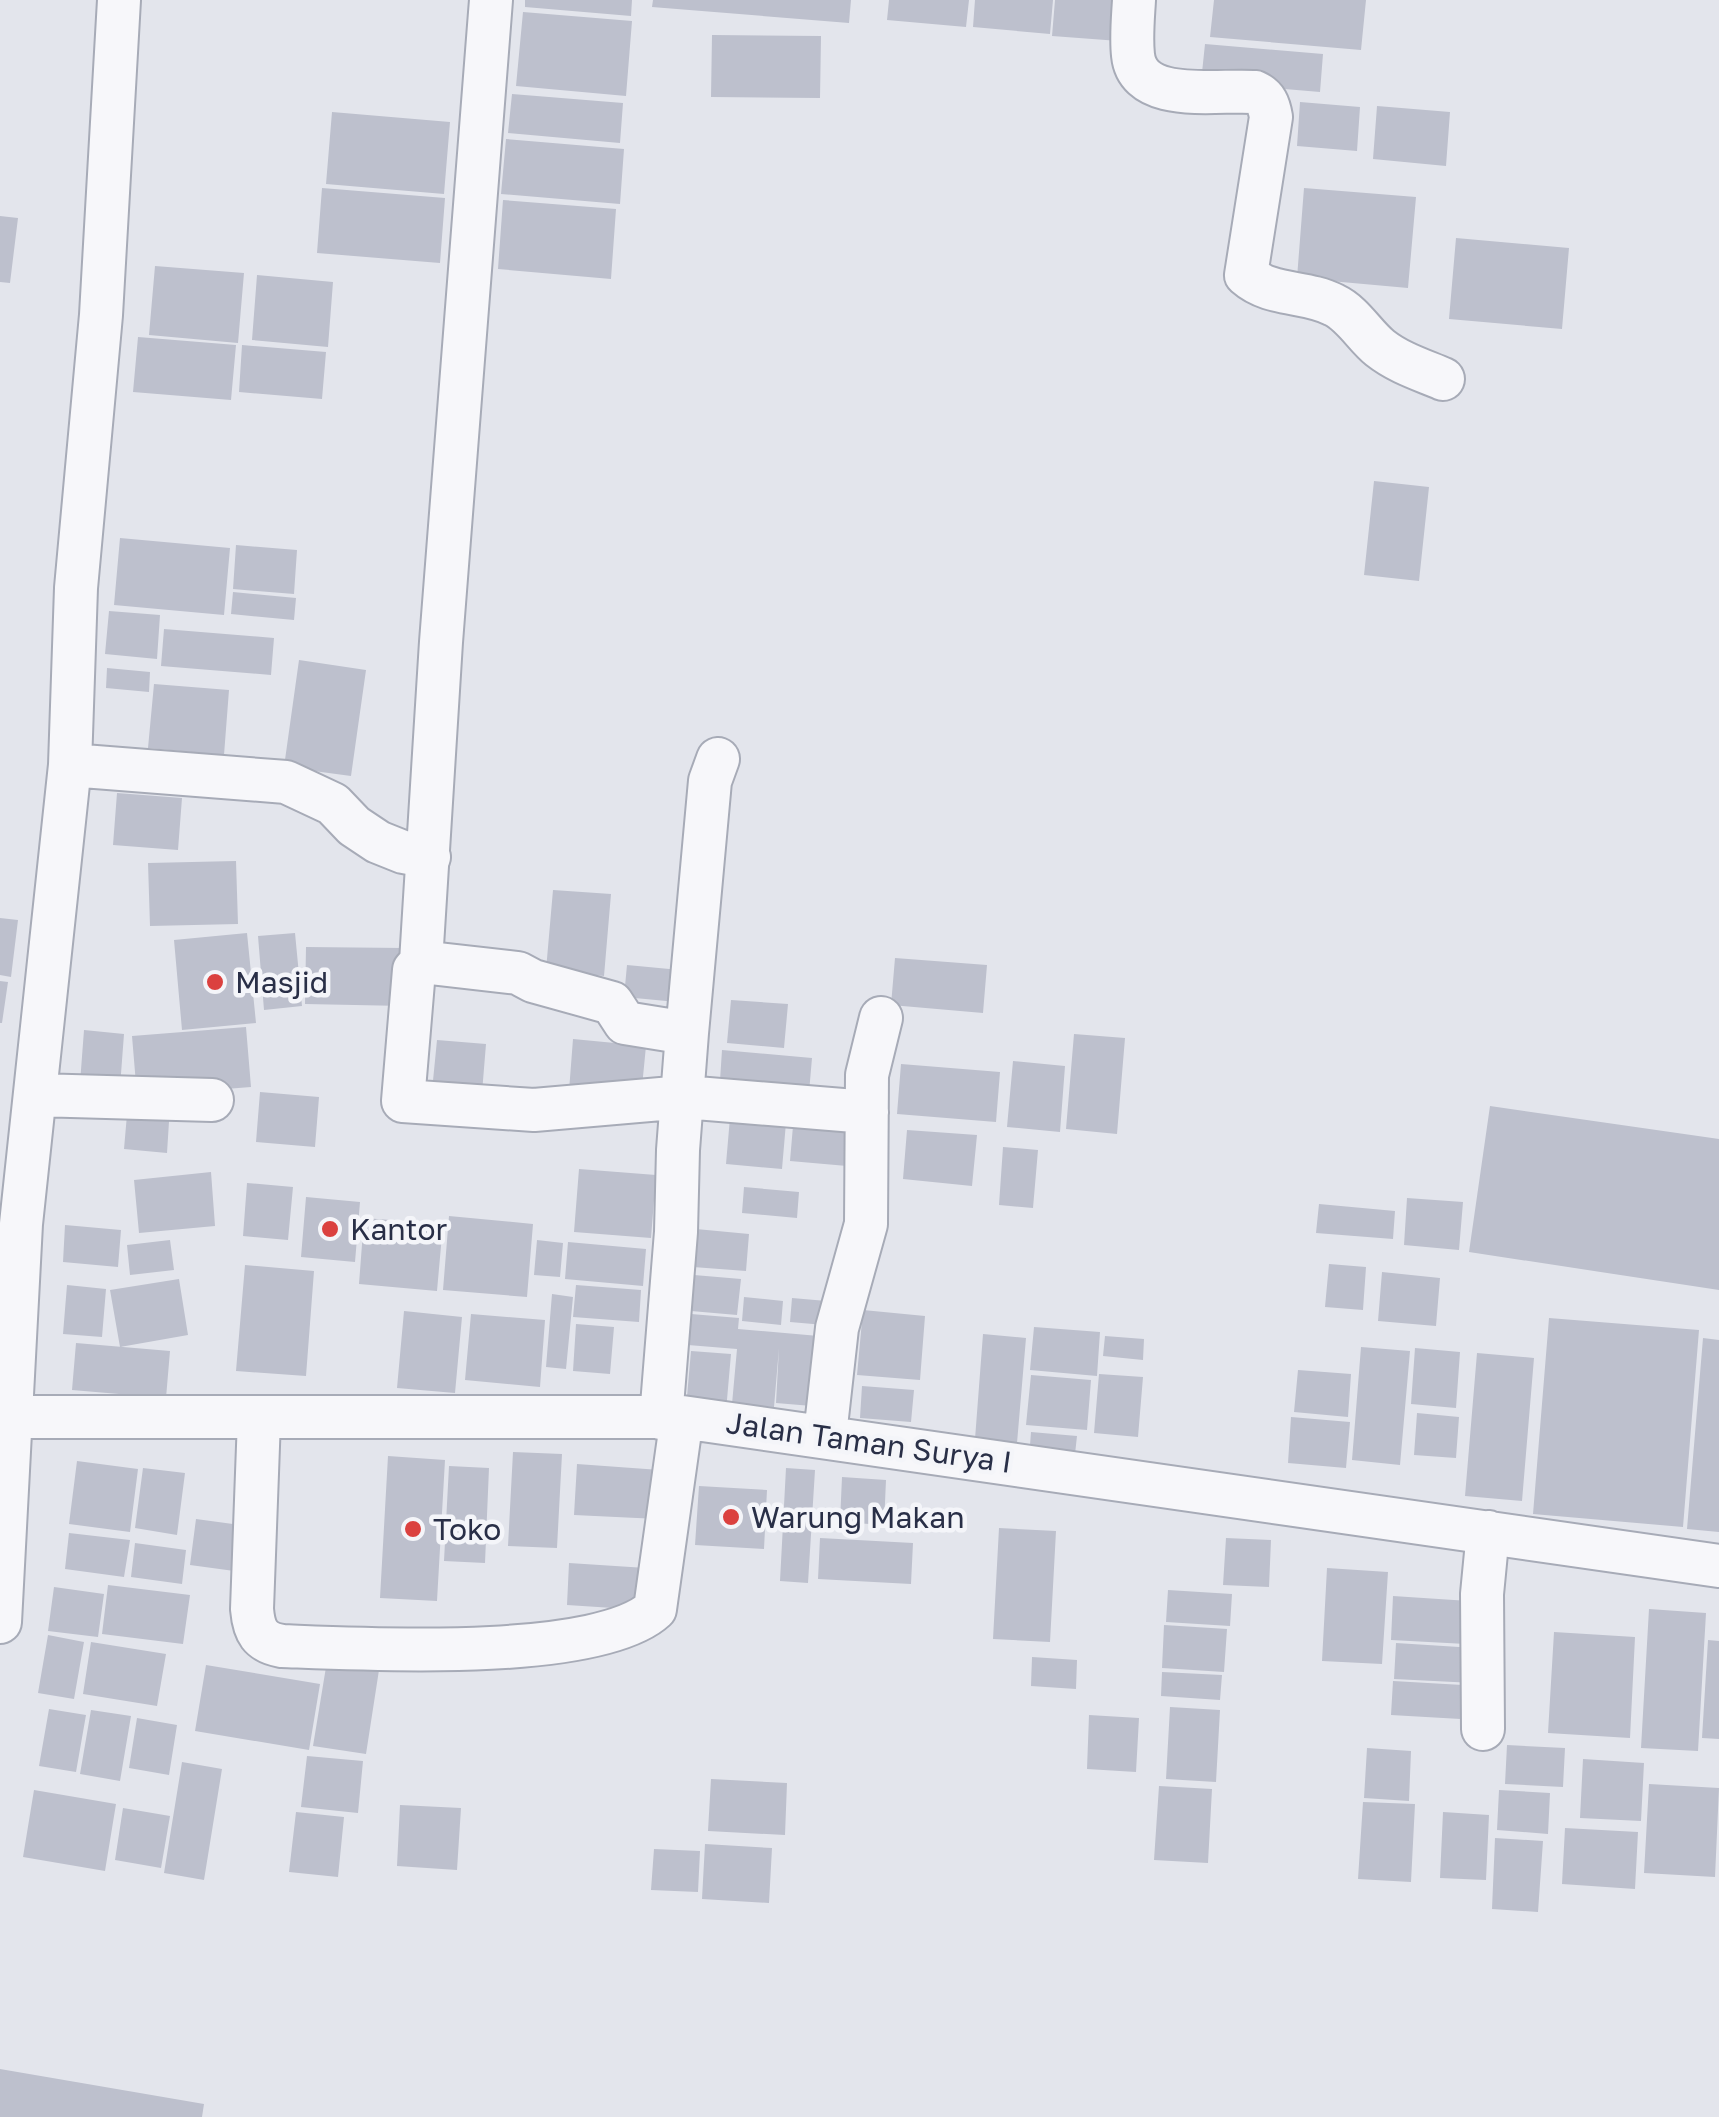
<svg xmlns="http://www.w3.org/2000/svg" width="1719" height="2117" viewBox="0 0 1719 2117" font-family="'Golos Text',sans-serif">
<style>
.building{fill:#bdc0cd}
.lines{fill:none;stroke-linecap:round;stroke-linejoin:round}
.minor-casing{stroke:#a7abb7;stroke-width:46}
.minor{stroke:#f7f7fa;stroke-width:42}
.poi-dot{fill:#db413f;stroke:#f4f5f9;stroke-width:4}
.labels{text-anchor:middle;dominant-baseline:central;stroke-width:9;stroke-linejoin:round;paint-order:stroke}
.poi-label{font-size:30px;fill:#292f47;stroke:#f4f5f9;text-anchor:start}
.street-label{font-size:30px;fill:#292f47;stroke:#f4f5f9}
</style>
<rect width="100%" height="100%" fill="#e3e5ec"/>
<path class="building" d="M 525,0 L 632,0 L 631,16 L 525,7 Z
M 653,0 L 851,0 L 849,23 L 652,7 Z
M 889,0 L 969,0 L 966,27 L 887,20 Z
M 975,0 L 1053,0 L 1050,34 L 973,27 Z
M 1055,0 L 1122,0 L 1119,41 L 1052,36 Z
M 1214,0 L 1366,0 L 1361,50 L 1210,37 Z
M 523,12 L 632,21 L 626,96 L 516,86 Z
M 712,35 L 821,36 L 820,98 L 711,97 Z
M 1205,44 L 1323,54 L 1320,92 L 1201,82 Z
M 512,94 L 623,103 L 620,143 L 508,133 Z
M 1300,102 L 1360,107 L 1357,151 L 1297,146 Z
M 1377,106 L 1450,112 L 1446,166 L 1373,159 Z
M 332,112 L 450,122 L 444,194 L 326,184 Z
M 506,139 L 624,149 L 620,204 L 501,194 Z
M 322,188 L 445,198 L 440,263 L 317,253 Z
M 1304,188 L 1416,197 L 1408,288 L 1297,278 Z
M 503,200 L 616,209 L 611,279 L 498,269 Z
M 0,216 L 18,218 L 10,283 L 0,282 Z
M 1456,238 L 1569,248 L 1562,329 L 1449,319 Z
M 155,266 L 244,273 L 238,343 L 149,335 Z
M 257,275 L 333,282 L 328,347 L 252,340 Z
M 138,337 L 236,345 L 231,400 L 133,392 Z
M 242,345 L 326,352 L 322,399 L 239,392 Z
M 1374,481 L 1429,487 L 1419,581 L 1364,575 Z
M 120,538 L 230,548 L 224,615 L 114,605 Z
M 236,545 L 297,550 L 294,594 L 233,589 Z
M 233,592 L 296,598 L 294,620 L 231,614 Z
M 109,611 L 160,615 L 157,659 L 105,654 Z
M 164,629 L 274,638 L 271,675 L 161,666 Z
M 299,660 L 366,670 L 351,776 L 284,767 Z
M 107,668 L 150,672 L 149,692 L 106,688 Z
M 154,684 L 229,690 L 224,755 L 148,748 Z
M 117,793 L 182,798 L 178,850 L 113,845 Z
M 236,861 L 238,924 L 150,926 L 148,863 Z
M 553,890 L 611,894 L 604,976 L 546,970 Z
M 0,918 L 18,920 L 11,977 L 0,975 Z
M 247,933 L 256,1023 L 182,1030 L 174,940 Z
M 295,933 L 302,1006 L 264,1010 L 258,936 Z
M 306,947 L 404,948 L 404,1006 L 305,1004 Z
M 895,958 L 987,965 L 983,1013 L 891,1005 Z
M 627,965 L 680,970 L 677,1002 L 624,997 Z
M 0,981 L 8,982 L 2,1023 L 0,1023 Z
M 731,1000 L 788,1004 L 784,1048 L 727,1043 Z
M 246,1027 L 251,1087 L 137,1096 L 132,1036 Z
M 84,1030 L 124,1034 L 120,1087 L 80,1083 Z
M 1074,1034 L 1125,1038 L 1117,1134 L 1066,1129 Z
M 573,1039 L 646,1046 L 641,1097 L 569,1091 Z
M 437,1040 L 486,1044 L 481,1105 L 431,1101 Z
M 722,1050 L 812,1058 L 808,1104 L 719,1096 Z
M 1013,1061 L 1065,1066 L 1060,1132 L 1007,1127 Z
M 901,1064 L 1000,1072 L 996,1122 L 897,1114 Z
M 260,1092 L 319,1097 L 315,1147 L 256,1142 Z
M 128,1103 L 170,1106 L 167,1153 L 124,1149 Z
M 731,1106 L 787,1111 L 782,1169 L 726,1164 Z
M 1490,1106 L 1719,1139 L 1719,1290 L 1469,1252 Z
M 794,1114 L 851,1119 L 847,1166 L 790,1161 Z
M 907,1130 L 977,1135 L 972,1186 L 903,1179 Z
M 1003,1147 L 1038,1150 L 1033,1208 L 999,1205 Z
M 579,1169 L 656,1175 L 651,1238 L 574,1232 Z
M 211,1172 L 215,1226 L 139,1233 L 134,1180 Z
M 247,1183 L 293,1187 L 288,1240 L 243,1236 Z
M 744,1187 L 799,1192 L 797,1218 L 742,1213 Z
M 306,1197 L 360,1202 L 355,1262 L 301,1257 Z
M 1407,1198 L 1463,1202 L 1459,1250 L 1404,1245 Z
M 1319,1204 L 1395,1211 L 1393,1239 L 1316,1233 Z
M 449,1216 L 533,1224 L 527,1297 L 443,1290 Z
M 364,1218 L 443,1224 L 437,1291 L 359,1284 Z
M 65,1225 L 121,1230 L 118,1267 L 63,1262 Z
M 696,1229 L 749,1234 L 746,1271 L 693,1267 Z
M 170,1240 L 174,1270 L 130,1275 L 127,1245 Z
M 537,1240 L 563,1243 L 560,1277 L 534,1275 Z
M 568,1242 L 646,1249 L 643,1286 L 565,1279 Z
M 1329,1264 L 1366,1267 L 1363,1310 L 1325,1307 Z
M 245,1265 L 314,1271 L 306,1376 L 236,1371 Z
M 1382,1272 L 1440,1278 L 1436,1326 L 1378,1321 Z
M 694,1275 L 741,1279 L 737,1315 L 691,1311 Z
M 179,1279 L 188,1335 L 120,1347 L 110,1290 Z
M 67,1285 L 106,1289 L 102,1337 L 63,1334 Z
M 576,1285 L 641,1290 L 639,1322 L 573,1317 Z
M 552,1294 L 573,1297 L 566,1369 L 546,1367 Z
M 744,1297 L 783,1301 L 781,1325 L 742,1321 Z
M 792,1298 L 838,1302 L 836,1326 L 790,1322 Z
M 863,1310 L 925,1316 L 920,1380 L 857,1375 Z
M 404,1311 L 462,1317 L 455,1393 L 397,1388 Z
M 471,1314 L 545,1320 L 540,1387 L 465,1380 Z
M 691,1314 L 739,1318 L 738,1329 L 830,1337 L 824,1407 L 776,1403 L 779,1348 L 774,1407 L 732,1404 L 737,1349 L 688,1345 Z
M 1549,1318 L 1699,1330 L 1683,1527 L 1533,1514 Z
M 576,1324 L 614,1327 L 610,1374 L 573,1371 Z
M 1034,1327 L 1100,1332 L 1097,1376 L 1030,1370 Z
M 983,1334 L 1026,1338 L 1017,1443 L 975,1439 Z
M 1105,1336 L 1144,1339 L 1143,1360 L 1103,1356 Z
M 1703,1338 L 1719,1340 L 1719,1532 L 1687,1529 Z
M 76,1343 L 170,1351 L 166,1398 L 72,1390 Z
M 1361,1347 L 1410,1351 L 1400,1465 L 1352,1460 Z
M 1415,1348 L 1460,1352 L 1456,1408 L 1411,1404 Z
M 691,1351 L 731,1354 L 726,1411 L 686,1408 Z
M 1477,1353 L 1534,1358 L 1522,1501 L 1465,1496 Z
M 1298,1370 L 1351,1374 L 1348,1417 L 1294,1412 Z
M 1099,1374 L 1143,1377 L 1138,1437 L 1094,1433 Z
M 1031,1375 L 1091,1380 L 1087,1430 L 1026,1425 Z
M 862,1386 L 914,1390 L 911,1422 L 860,1418 Z
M 1417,1413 L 1459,1417 L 1456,1458 L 1414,1455 Z
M 1291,1417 L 1350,1422 L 1346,1468 L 1288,1463 Z
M 1031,1432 L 1077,1436 L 1074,1463 L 1029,1459 Z
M 513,1452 L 562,1454 L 557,1548 L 508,1546 Z
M 388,1456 L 445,1460 L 437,1601 L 380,1598 Z
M 77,1461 L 138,1469 L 130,1532 L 69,1524 Z
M 577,1464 L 660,1470 L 658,1519 L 574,1515 Z
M 449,1466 L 489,1468 L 485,1563 L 444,1561 Z
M 143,1468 L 185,1473 L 177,1535 L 135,1528 Z
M 786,1468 L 815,1470 L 808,1583 L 780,1581 Z
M 842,1477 L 886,1480 L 884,1525 L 840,1522 Z
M 699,1486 L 767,1490 L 764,1549 L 695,1545 Z
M 196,1519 L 255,1527 L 249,1573 L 190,1565 Z
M 999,1528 L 1056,1531 L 1050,1642 L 993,1639 Z
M 69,1533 L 130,1540 L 124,1577 L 65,1569 Z
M 820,1538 L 913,1543 L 911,1584 L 818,1579 Z
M 1226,1538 L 1271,1540 L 1269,1587 L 1223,1585 Z
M 135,1543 L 186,1550 L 182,1584 L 131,1577 Z
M 569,1563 L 646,1568 L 644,1610 L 567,1605 Z
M 1327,1568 L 1388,1572 L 1382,1664 L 1322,1661 Z
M 108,1585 L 190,1595 L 183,1644 L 102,1634 Z
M 54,1587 L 104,1594 L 98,1637 L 48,1631 Z
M 1168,1590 L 1232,1594 L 1230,1626 L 1166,1622 Z
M 1393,1596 L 1469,1601 L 1466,1644 L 1391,1640 Z
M 1649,1609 L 1706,1613 L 1698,1751 L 1641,1748 Z
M 1164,1625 L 1227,1629 L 1224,1672 L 1162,1668 Z
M 1554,1632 L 1635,1637 L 1630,1738 L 1548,1733 Z
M 48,1635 L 84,1642 L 74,1699 L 38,1693 Z
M 1708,1640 L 1719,1641 L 1719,1739 L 1702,1738 Z
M 91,1642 L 166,1654 L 157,1706 L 83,1694 Z
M 1396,1643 L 1475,1648 L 1474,1683 L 1394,1679 Z
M 1032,1657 L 1077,1660 L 1076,1689 L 1031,1686 Z
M 327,1661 L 379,1670 L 366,1754 L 313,1746 Z
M 206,1665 L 320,1684 L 309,1750 L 195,1731 Z
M 1162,1672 L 1222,1675 L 1220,1700 L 1161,1696 Z
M 1393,1681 L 1480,1686 L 1478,1720 L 1391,1715 Z
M 1170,1707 L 1220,1710 L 1216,1782 L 1166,1779 Z
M 49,1709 L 86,1715 L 76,1772 L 39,1766 Z
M 91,1710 L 131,1716 L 120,1781 L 80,1774 Z
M 1089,1715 L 1139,1718 L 1136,1772 L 1087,1769 Z
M 137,1718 L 177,1725 L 169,1775 L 129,1768 Z
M 1507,1745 L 1565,1748 L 1563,1787 L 1505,1784 Z
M 1367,1748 L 1411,1751 L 1409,1801 L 1364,1798 Z
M 307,1756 L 363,1761 L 358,1813 L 301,1807 Z
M 1583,1759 L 1644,1763 L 1641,1821 L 1580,1818 Z
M 182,1762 L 222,1769 L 204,1880 L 164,1873 Z
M 711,1779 L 787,1783 L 785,1835 L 708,1831 Z
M 1649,1784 L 1719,1788 L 1715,1877 L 1644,1873 Z
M 1159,1786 L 1212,1789 L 1208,1863 L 1154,1860 Z
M 34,1790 L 116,1804 L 105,1871 L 23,1857 Z
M 1499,1790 L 1550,1793 L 1548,1834 L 1497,1830 Z
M 1363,1802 L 1415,1804 L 1411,1882 L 1358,1879 Z
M 400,1805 L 461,1808 L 457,1870 L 397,1866 Z
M 123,1808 L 170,1816 L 161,1868 L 115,1860 Z
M 296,1812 L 344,1817 L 338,1877 L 289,1872 Z
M 1443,1812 L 1489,1815 L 1486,1880 L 1440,1878 Z
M 1565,1828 L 1638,1832 L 1635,1889 L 1562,1884 Z
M 1495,1838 L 1543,1841 L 1538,1912 L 1492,1909 Z
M 705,1844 L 772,1848 L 769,1903 L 702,1899 Z
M 654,1849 L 700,1851 L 698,1892 L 651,1890 Z
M 0,2069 L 204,2104 L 202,2117 L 0,2117 Z"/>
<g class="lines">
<defs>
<path id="minor" d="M 491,0 L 441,642 L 421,962 L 414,970 L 403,1101 L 534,1110 L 684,1097 L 867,1112
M 1134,0 C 1133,18 1131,37 1133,55 C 1138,105 1218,89 1255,92 C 1266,97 1269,105 1271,117 L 1246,275 C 1271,297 1305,290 1334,305 C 1353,314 1364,335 1380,348 C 1399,363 1422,370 1443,379
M 70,765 L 286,782 L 333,804 L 354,826 L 378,842 L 403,852 L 429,857
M 421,962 L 518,973 L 533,981 L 612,1003 L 625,1023 L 687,1033 L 678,1150 L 676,1232 L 661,1418
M 687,1033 L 710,781 L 718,759
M 36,1095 L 212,1100
M 12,1417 L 682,1417 L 1719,1566
M 259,1419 L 252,1609 C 254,1632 260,1642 282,1646 C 362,1649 598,1662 655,1609 L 682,1417
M 825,1435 L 837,1328 L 866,1224 L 867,1075 L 881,1018
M 0,1622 L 21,1224 L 70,765 L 76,588 L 101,315 L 119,0
M 1483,1729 L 1482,1594 L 1488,1532"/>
</defs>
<use href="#minor" class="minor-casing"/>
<use href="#minor" class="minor"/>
</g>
<g class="poi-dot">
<circle cx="215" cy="982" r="10"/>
<circle cx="330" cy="1229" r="10"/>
<circle cx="731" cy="1517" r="10"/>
<circle cx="413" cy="1529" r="10"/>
</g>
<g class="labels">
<g class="poi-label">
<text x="235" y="982">Masjid</text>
<text x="350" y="1229">Kantor</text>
<text x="751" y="1517">Warung Makan</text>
<text x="433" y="1529">Toko</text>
</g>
<g class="street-label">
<text transform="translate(869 1442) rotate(8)">Jalan Taman Surya I</text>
</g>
</g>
</svg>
